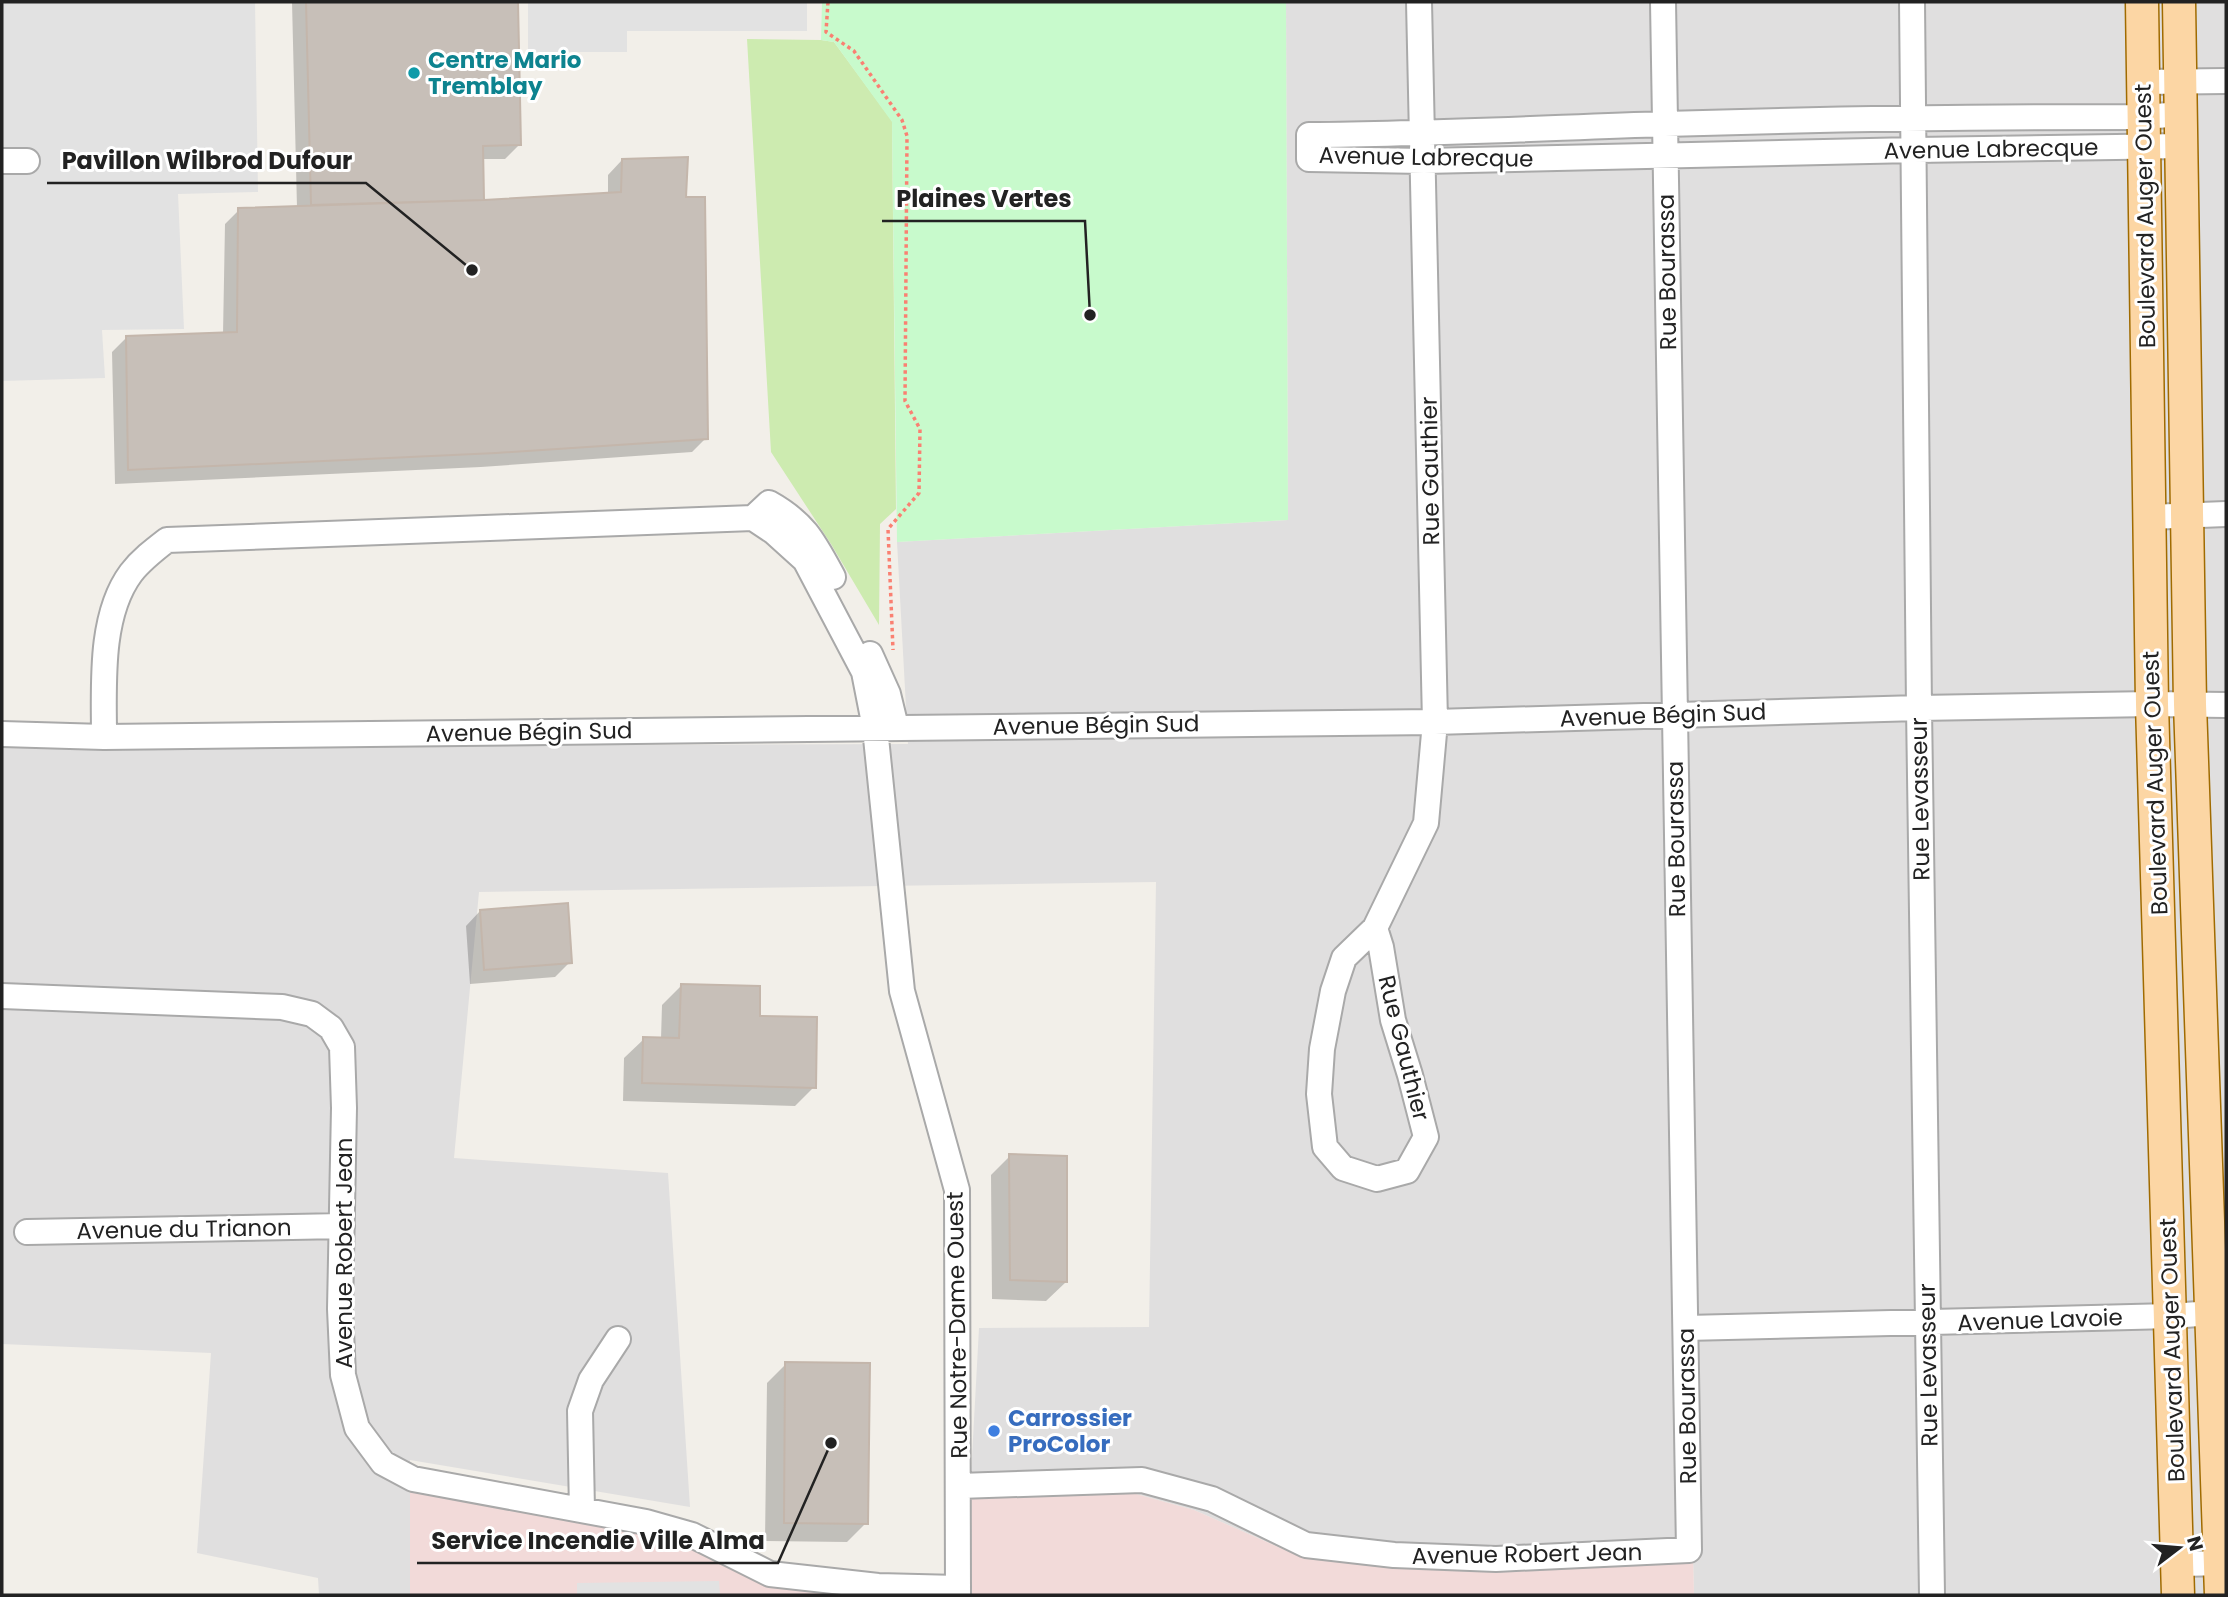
<svg xmlns="http://www.w3.org/2000/svg" width="2228" height="1597" viewBox="0 0 2228 1597" font-family="Poppins,sans-serif">
<style>
.residential{fill:#e0dfdf}
.commercial{fill:#f2dad9}
.grass{fill:#cdebb0}
.park{fill:#c8facc}
.parking{fill:#e2e2e2}
.shadow{fill:#0003}
.building{fill:#c7bfb8;stroke:#c4b6ab;stroke-width:2}
.lines{fill:none;stroke-linecap:round;stroke-linejoin:round}
.minor-casing{stroke:#a9a9a9;stroke-width:28}
.major-casing{stroke:#a06b00;stroke-width:35}
.path{stroke:#fa8072;stroke-width:3.5;stroke-dasharray:3.5 3.5;stroke-linecap:butt}
.minor{stroke:#fff;stroke-width:24}
.major{stroke:#fcd6a4;stroke-width:32}
.culture-dot{fill:#0f9aa8;stroke:#fff;stroke-width:2.5}
.shop-dot{fill:#3f7fe0;stroke:#fff;stroke-width:2.5}
.labels{text-anchor:middle;dominant-baseline:central;stroke-width:6;stroke-linejoin:round;paint-order:stroke}
.culture-label{font-size:23px;font-weight:bold;fill:#0d838f;stroke:#fff;text-anchor:start}
.street-label{font-size:23px;fill:#222;stroke:#fff}
.shop-label{font-size:23px;font-weight:bold;fill:#366cbe;stroke:#fff;text-anchor:start}
.leader{fill:none;stroke:#222;stroke-width:2.5}
.callout-dot{fill:#222;stroke:#fff;stroke-width:2.5}
.callout-label{font-size:24px;text-anchor:middle;font-weight:bold;fill:#222;stroke:#fff;stroke-width:6;stroke-linejoin:round;paint-order:stroke}
</style>
<rect width="100%" height="100%" fill="#f2efe9"/>
<path class="residential" d="M 1286,2 L 2226,2 L 2226,1595 L 1694,1595 L 1693,1558 L 1301,1557 L 1194,1510 L 1136,1494 L 970,1494 L 979,1328 L 1149,1327 L 1156,882 L 479,892 L 454,1158 L 668,1173 L 690,1507 L 410,1460 L 410,1595 L 319,1595 L 318,1578 L 197,1553 L 211,1353 L 2,1344 L 2,747 L 908,744 L 897,542 L 1288,520 Z"/>
<path class="commercial" d="M 410,1490 L 683,1541 L 757,1578 L 970,1580 L 970,1494 L 1136,1494 L 1194,1510 L 1301,1557 L 1693,1558 L 1694,1595 L 410,1595 Z"/>
<path class="grass" d="M 747,39 L 821,40 L 834,42 L 892,121 L 896,509 L 880,524 L 879,625 L 831,544 L 771,452 Z"/>
<path class="park" d="M 822,2 L 1286,2 L 1288,520 L 897,542 L 892,122 L 834,42 L 821,40 Z"/>
<path class="parking" d="M 2,2 L 255,2 L 258,192 L 178,194 L 184,329 L 102,330 L 105,378 L 2,381 Z
M 528,2 L 807,2 L 807,31 L 627,31 L 627,52 L 528,52 Z
M 719,1581 L 720,1595 L 577,1595 L 577,1583 Z"/>
<path class="shadow" d="M 292,2 L 516,2 L 520,144 L 505,159 L 482,159 L 483,202 L 608,195 L 608,175 L 622,160 L 684,198 L 706,438 L 692,452 L 481,467 L 115,484 L 112,352 L 126,338 L 223,334 L 225,224 L 239,210 L 297,208 Z
M 480,911 L 570,962 L 555,977 L 470,984 L 466,926 Z
M 681,986 L 758,1017 L 814,1087 L 795,1106 L 623,1101 L 624,1058 L 644,1039 L 661,1039 L 662,1005 Z
M 1010,1156 L 1066,1282 L 1046,1301 L 992,1299 L 991,1175 Z
M 786,1364 L 866,1523 L 847,1542 L 765,1541 L 767,1383 Z"/>
<path class="building" d="M 306,2 L 518,2 L 521,145 L 483,146 L 484,200 L 311,205 Z
M 688,157 L 686,197 L 705,197 L 708,439 L 496,453 L 128,470 L 126,336 L 237,332 L 238,208 L 484,200 L 621,192 L 622,159 Z
M 568,903 L 572,963 L 484,970 L 480,910 Z
M 681,984 L 760,986 L 760,1016 L 817,1017 L 816,1088 L 642,1083 L 643,1037 L 679,1038 Z
M 1009,1154 L 1067,1156 L 1067,1282 L 1010,1280 Z
M 785,1362 L 870,1363 L 868,1524 L 784,1523 Z"/>
<g class="lines">
<defs>
<path id="minor" d="M 1912,2 L 1919,708 L 1932,1595
M 2143,82 L 2226,81
M 2181,114 L 2144,117 C 1984,117 1825,119 1665,124 C 1546,128 1428,134 1309,135 L 1309,159 L 1424,161 L 1915,150 L 2183,146
M 2,161 L 27,161
M 2149,517 L 2226,514
M 753,518 L 769,503 C 805,523 814,542 833,577
M 870,654 L 888,694 L 896,727
M 2,734 L 104,737 L 1435,722 L 1919,708 L 2152,704 L 2226,705
M 104,737 C 104,686 99,616 131,573 C 141,560 154,550 167,540 L 753,518 L 774,532 L 805,560 L 864,672 L 875,728 L 902,991 L 957,1190 L 958,1595
M 1375,928 L 1381,947 L 1393,1020 L 1410,1075 L 1426,1137 L 1407,1171 L 1377,1179 L 1343,1168 L 1325,1147 L 1319,1094 L 1322,1049 L 1333,991 L 1344,958 L 1375,928 L 1426,823 L 1435,722 L 1419,2
M 2,996 L 282,1007 L 312,1014 L 331,1028 L 342,1047 L 344,1108 L 340,1309 L 343,1375 L 357,1428 L 383,1463 L 413,1479 L 646,1522 L 692,1535 L 770,1574 L 878,1586 L 958,1588
M 27,1232 L 342,1226
M 1686,1328 L 2171,1316 L 2226,1312
M 959,1486 L 1142,1480 L 1212,1499 L 1306,1545 L 1394,1555 L 1496,1559 L 1689,1550 L 1663,2
M 582,1510 L 580,1411 L 591,1380 L 618,1339
M 2179,1564 L 2226,1563"/>
<path id="major" d="M 2142,2 L 2152,704 L 2178,1595
M 2179,2 L 2190,704 L 2221,1595"/>
</defs>
<use href="#minor" class="minor-casing"/>
<use href="#major" class="major-casing"/>
<path class="path" d="M 828,2 L 826,32 L 854,51 L 902,120 L 907,136 L 905,401 L 920,429 L 919,493 L 888,529 L 893,650"/>
<use href="#minor" class="minor"/>
<use href="#major" class="major"/>
</g>
<circle class="culture-dot" cx="414" cy="73" r="7"/>
<circle class="shop-dot" cx="994" cy="1431" r="7"/>
<g class="labels">
<g class="culture-label">
<text x="428" y="60">Centre Mario<tspan x="428" dy="26">Tremblay</tspan></text>
</g>
<g class="street-label">
<text transform="translate(1991 149) rotate(-1)">Avenue Labrecque</text>
<text transform="translate(1426 157) rotate(1)">Avenue Labrecque</text>
<text transform="translate(2145 216) rotate(-91)">Boulevard Auger Ouest</text>
<text transform="translate(1667 272) rotate(-91)">Rue Bourassa</text>
<text transform="translate(1430 471) rotate(-91)">Rue Gauthier</text>
<text transform="translate(1663 715) rotate(-2)">Avenue Bégin Sud</text>
<text transform="translate(1096 725) rotate(-1)">Avenue Bégin Sud</text>
<text transform="translate(529 732) rotate(-1)">Avenue Bégin Sud</text>
<text transform="translate(2155 783) rotate(-92)">Boulevard Auger Ouest</text>
<text transform="translate(1920 799) rotate(-91)">Rue Levasseur</text>
<text transform="translate(1676 839) rotate(-91)">Rue Bourassa</text>
<text transform="translate(1404 1048) rotate(76)">Rue Gauthier</text>
<text transform="translate(184 1229) rotate(-1)">Avenue du Trianon</text>
<text transform="translate(344 1253) rotate(-90)">Avenue Robert Jean</text>
<text transform="translate(2040 1320) rotate(-2)">Avenue Lavoie</text>
<text transform="translate(957 1325) rotate(-91)">Rue Notre-Dame Ouest</text>
<text transform="translate(2172 1350) rotate(-92)">Boulevard Auger Ouest</text>
<text transform="translate(1928 1365) rotate(-91)">Rue Levasseur</text>
<text transform="translate(1687 1406) rotate(-91)">Rue Bourassa</text>
<text transform="translate(1527 1554) rotate(-1)">Avenue Robert Jean</text>
</g>
<g class="shop-label">
<text x="1008" y="1418">Carrossier<tspan x="1008" dy="26">ProColor</tspan></text>
</g>
</g>
<path class="leader" d="M472 270L366 183H47M1090 315L1085 221H882M831 1443L778 1563H417"/>
<g class="callout-dot">
<circle cx="472" cy="270" r="7"/>
<circle cx="1090" cy="315" r="7"/>
<circle cx="831" cy="1443" r="7"/>
</g>
<g class="callout-label">
<text x="207" y="169">Pavillon Wilbrod Dufour</text>
<text x="984" y="207">Plaines Vertes</text>
<text x="598" y="1549">Service Incendie Ville Alma</text>
</g>
<rect width="2228" height="1597" fill="none" stroke="#222222" stroke-width="7"/>
<g transform="translate(2179 1548) rotate(74)" stroke="#ffffff" stroke-width="5" paint-order="stroke">
<path d="M0-5L12 26L0 18L-12 26Z" fill="#222222"/>
<text y="-10" font-size="19" font-weight="bold" text-anchor="middle" fill="#222222">N</text>
</g>
</svg>
